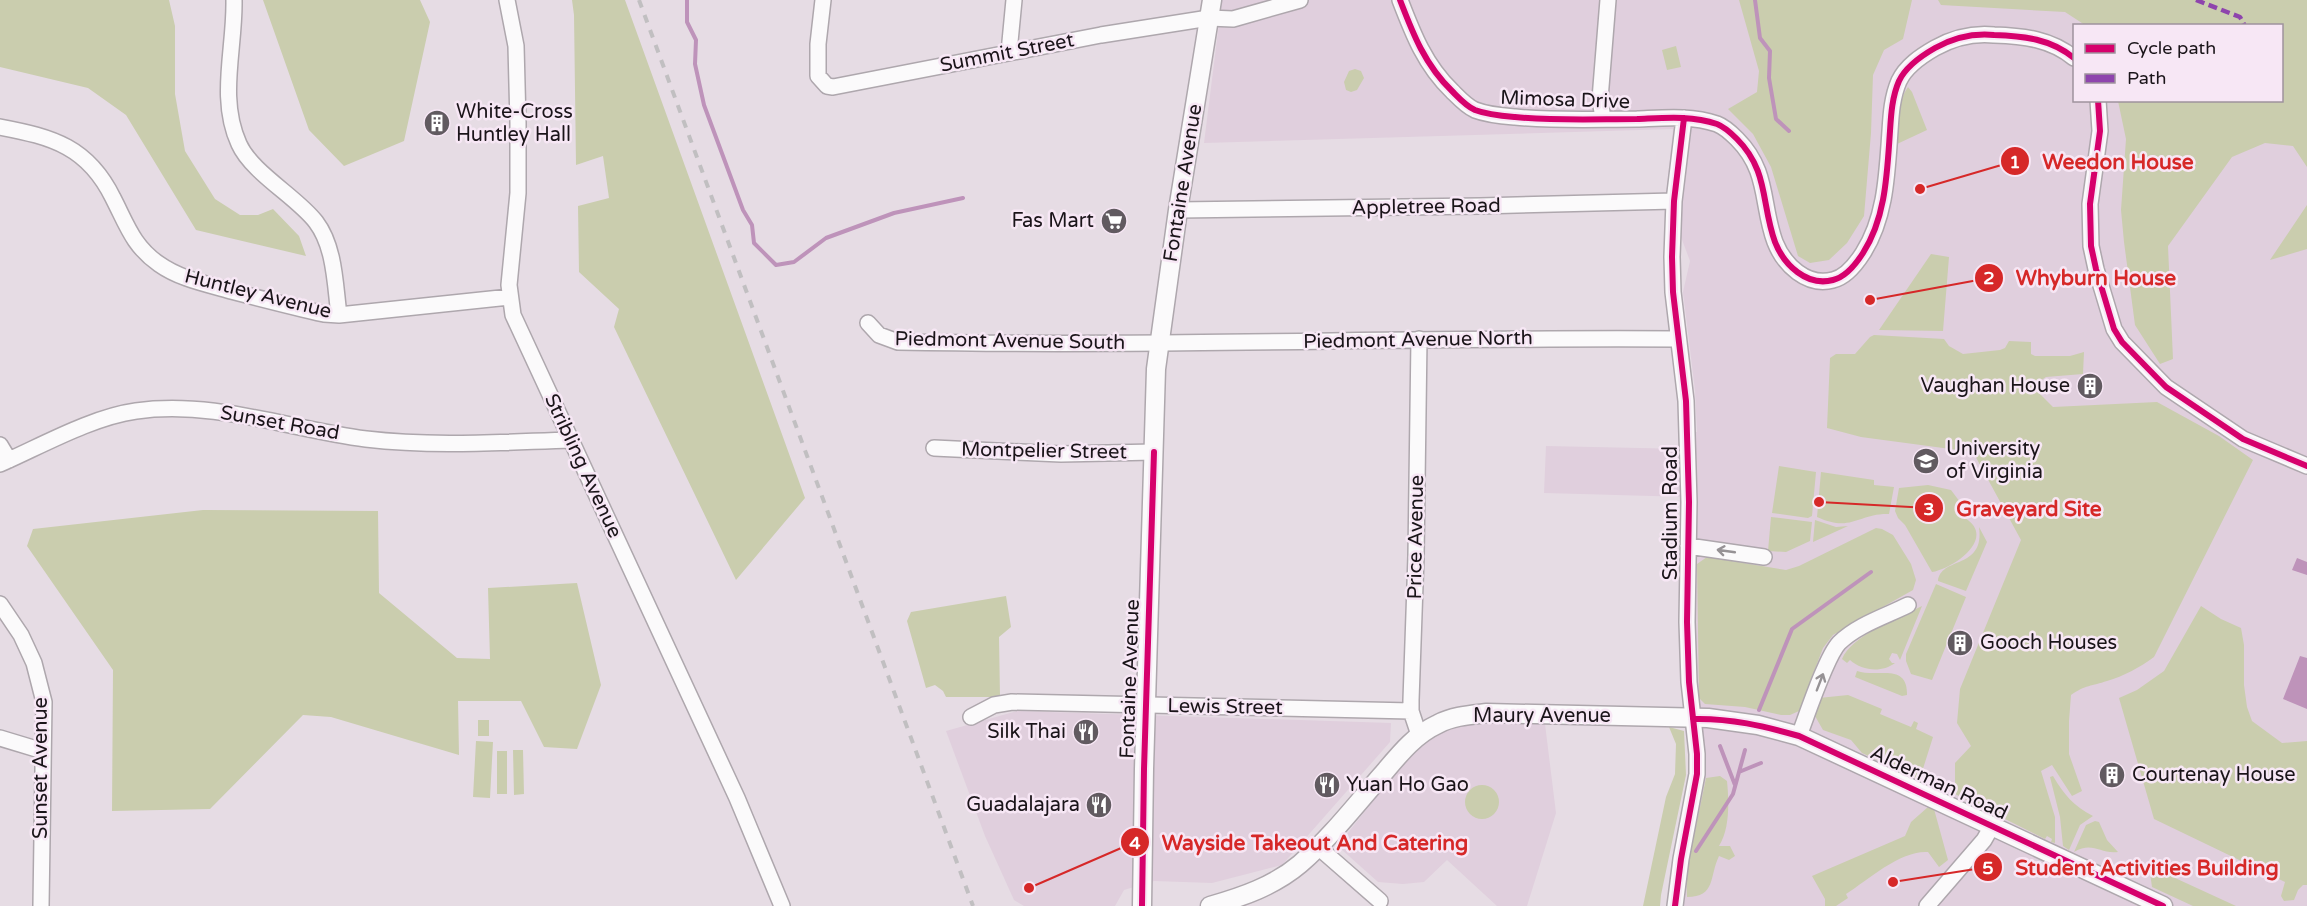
<svg xmlns="http://www.w3.org/2000/svg" width="2307" height="906" viewBox="0 0 2307 906" font-family="'Varela Round',sans-serif">
<style>
.built{fill:#e0cfdd;fill-rule:evenodd}
.green{fill:#cacdae}
.water{fill:#be93ba}
.lines{fill:none;stroke-linecap:round;stroke-linejoin:round}
.stream{stroke:#be93ba;stroke-width:4}
.minor-casing{stroke:#aea7ad;stroke-width:18}
.major-casing{stroke:#aea7ad;stroke-width:21}
.minor{stroke:#fbfafb;stroke-width:15}
.major{stroke:#fbfafb;stroke-width:18}
.rail{stroke:#c1bfc1;stroke-width:4;stroke-dasharray:8 8;stroke-linecap:butt}
.quiet{stroke:#8e44ad;stroke-width:4.5;stroke-dasharray:9 4.5;stroke-linecap:butt}
.cycleway-casing{stroke:#f7e7f5;stroke-width:10}
.cycleway{stroke:#d6006c;stroke-width:6}
.oneway{stroke:#969295}
.labels{text-anchor:middle;dominant-baseline:central;stroke-width:5;stroke-linejoin:round;paint-order:stroke}
.street-label{font-size:20px;fill:#1a1419;stroke:#f7e7f5}
.poi-label{font-size:20px;fill:#1a1419;stroke:#f7e7f5;text-anchor:start}
.leader{fill:none;stroke:#d62828;stroke-width:2}
.callout-dot{fill:#d62828;stroke:#f7e7f5;stroke-width:2}
.mark-label{font-size:18px;text-anchor:middle;font-weight:bold;fill:#fff}
.callout-label{font-size:21px;text-anchor:middle;font-weight:bold;fill:#d62828;stroke:#f7e7f5;stroke-width:5;stroke-linejoin:round;paint-order:stroke}
</style>
<rect width="100%" height="100%" fill="#e6dce4"/>
<path class="built" d="M 1222,0 L 2307,0 L 2307,906 L 1673,906 L 1694,794 L 1689,497 L 1544,493 L 1546,446 L 1687,449 L 1687,432 L 1697,432 L 1695,390 L 1683,292 L 1690,261 L 1666,197 L 1673,129 L 1204,143 ZM 2074,26 L 2282,26 L 2282,100 L 2074,100 Z
M 1017,711 L 1391,723 L 1390,742 L 1282,865 L 1212,883 L 1154,881 L 1124,890 L 1115,906 L 1024,906 L 1014,900 L 985,836 L 946,731 Z
M 1465,721 L 1545,724 L 1556,813 L 1527,906 L 1497,906 L 1447,860 L 1424,882 L 1403,884 L 1378,882 L 1341,849 L 1339,844 L 1423,738 Z"/>
<path class="green" d="M 0,0 L 169,0 L 175,26 L 175,94 L 185,151 L 215,199 L 240,215 L 258,215 L 273,209 L 299,236 L 306,256 L 196,230 L 126,115 L 88,88 L 0,67 Z
M 263,0 L 420,0 L 430,22 L 404,141 L 344,166 L 309,130 Z
M 572,0 L 625,0 L 805,498 L 736,580 L 614,327 L 619,309 L 579,272 L 578,206 L 609,198 L 603,156 L 576,165 L 574,15 Z
M 1739,0 L 1912,0 L 1903,39 L 1884,50 L 1873,75 L 1871,133 L 1864,216 L 1847,243 L 1829,260 L 1810,263 L 1798,256 L 1771,167 L 1753,134 L 1728,109 L 1757,92 L 1759,71 Z
M 1938,0 L 2307,0 L 2307,167 L 2293,146 L 2265,143 L 2232,157 L 2168,246 L 2173,359 L 2160,364 L 2135,325 L 2124,242 L 2121,210 L 2126,139 L 2118,101 L 2282,100 L 2282,26 L 2085,25 L 2065,12 L 1941,5 Z
M 1676,46 L 1681,67 L 1667,70 L 1662,50 Z
M 1355,69 L 1361,71 L 1364,78 L 1357,90 L 1351,92 L 1346,90 L 1344,82 L 1349,71 Z
M 1908,87 L 1912,92 L 1927,130 L 1897,144 C 1898,126 1897,102 1908,87 Z
M 2307,205 L 2307,249 L 2270,260 Z
M 1931,254 L 1949,257 L 1943,331 L 1879,330 Z
M 1874,335 L 1944,339 L 1949,346 L 1963,354 L 2000,350 L 2005,348 L 2009,341 L 2031,342 L 2031,354 L 2035,356 L 2070,356 L 2084,352 L 2083,374 L 2046,377 L 2040,381 L 2039,393 L 2053,407 L 2157,402 L 2219,436 L 2253,460 L 2154,657 C 2139,668 2124,676 2107,681 C 2092,686 2085,685 2071,695 L 2069,721 L 2069,754 L 2082,791 L 2072,796 L 2052,765 L 2041,771 L 2055,817 L 2055,843 L 2051,842 L 2052,839 L 2047,836 L 2045,839 L 1955,794 L 1955,763 L 1971,746 L 1957,723 L 1960,689 L 2021,540 L 1973,452 L 1861,437 L 1827,428 L 1830,358 L 1836,354 L 1855,354 L 1870,337 Z
M 1779,466 L 1816,472 L 1812,516 L 1808,518 L 1772,513 Z
M 1821,472 L 1874,480 L 1874,485 L 1894,487 L 1889,514 C 1858,513 1852,533 1817,517 Z
M 1928,485 L 1951,490 L 1963,506 L 1965,518 C 1997,538 1954,568 1932,572 L 1905,525 L 1898,518 L 1895,511 L 1899,488 Z
M 203,510 L 378,511 L 379,593 L 457,658 L 490,659 L 488,588 L 577,583 L 601,685 L 577,749 L 544,747 L 521,701 L 458,701 L 459,755 L 331,717 L 303,715 L 210,809 L 112,811 L 113,670 L 27,546 L 33,529 Z
M 1771,517 L 1812,522 L 1810,541 L 1786,552 L 1768,551 Z
M 1815,520 L 1836,527 L 1848,526 L 1813,542 Z
M 1979,527 L 1987,542 L 1966,591 L 1938,581 C 1941,556 1985,570 1979,527 Z
M 1876,528 L 1882,529 L 1893,535 L 1911,564 L 1916,580 L 1913,590 L 1833,635 L 1823,648 L 1799,711 L 1790,715 L 1781,715 L 1745,707 L 1705,704 L 1699,698 L 1697,564 L 1707,557 L 1786,570 L 1799,566 Z
M 1936,584 L 1966,597 L 1932,680 L 1911,674 L 1906,661 L 1906,654 Z
M 1006,596 L 1011,627 L 999,637 L 1000,697 L 946,697 L 943,691 L 935,685 L 926,688 L 907,621 L 911,612 Z
M 1922,606 L 1900,660 L 1897,654 L 1892,653 L 1889,659 L 1892,663 L 1895,663 C 1882,673 1862,671 1850,660 L 1847,663 L 1842,659 C 1852,635 1899,618 1922,606 Z
M 2201,606 L 2221,619 L 2241,628 L 2244,645 L 2244,685 L 2247,707 L 2252,721 L 2282,743 L 2307,741 L 2307,885 L 2303,885 L 2298,890 L 2294,900 L 2284,901 L 2281,896 L 2285,882 L 2154,819 L 2119,698 L 2137,690 L 2164,671 Z
M 1857,671 C 1877,678 1908,662 1907,695 L 1902,696 L 1855,677 Z
M 1848,695 L 1882,709 L 1880,714 L 1911,727 L 1914,721 L 1918,723 L 1916,729 L 1933,737 L 1921,775 L 1916,778 L 1862,753 L 1851,740 L 1823,730 L 1815,716 L 1819,698 Z
M 478,720 L 489,720 L 489,736 L 478,736 Z
M 1669,727 L 1684,731 L 1686,775 L 1661,895 L 1660,906 L 1643,906 L 1666,797 L 1675,774 L 1676,744 Z
M 476,741 L 493,742 L 490,798 L 473,797 Z
M 513,750 L 523,750 L 524,794 L 514,795 Z
M 497,751 L 507,751 L 507,794 L 497,794 Z
M 1720,776 L 1727,781 C 1729,801 1730,829 1719,846 L 1730,846 L 1735,856 L 1729,860 L 1719,856 C 1709,877 1716,897 1687,897 L 1686,875 L 1706,778 Z
M 2053,776 C 2064,795 2074,806 2093,816 L 2080,825 L 2069,850 L 2063,846 L 2060,817 L 2050,777 Z
M1465 802a17 17 0 1 1 34 0a17 17 0 1 1-34 0Z
M 1928,807 L 1934,809 L 1948,860 L 1939,867 L 1928,852 C 1901,850 1869,879 1846,894 L 1848,898 L 1836,906 L 1825,906 L 1825,899 L 1812,876 L 1905,836 L 1911,822 Z
M 2095,821 L 2099,822 L 2107,840 L 2118,852 C 2099,854 2093,841 2074,852 L 2086,825 Z
M 2149,866 L 2236,906 L 2193,906 L 2152,887 Z"/>
<path class="water" d="M 2297,558 L 2307,562 L 2307,575 L 2292,570 Z
M 2300,656 L 2307,658 L 2307,709 L 2283,699 Z"/>
<g class="lines">
<path class="stream" d="M 687,0 L 687,22 L 696,40 L 695,64 L 704,105 L 743,210 L 752,225 L 754,243 L 776,265 L 794,262 L 826,238 L 894,213 L 963,198
M 1755,0 L 1760,38 L 1770,51 L 1769,78 L 1776,119 L 1789,131
M 1759,710 L 1792,629 L 1871,572
M 1720,746 L 1735,785
M 1739,772 L 1761,763
M 1696,851 L 1733,794 L 1745,750"/>
<defs>
<path id="minor" d="M 234,0 C 235,49 218,98 239,144 C 252,173 297,197 316,222 C 335,247 335,285 339,315
M 507,0 L 516,46 L 518,123 L 518,193 L 509,285 L 513,315 L 737,798 L 782,906
M 823,0 L 818,44 L 818,76 L 827,86 L 833,87 L 1101,35 L 1209,18 L 1233,19 L 1300,0
M 1400,0 C 1413,34 1425,65 1452,91 C 1459,98 1466,106 1475,110 C 1488,115 1502,116 1515,117 C 1555,121 1596,119 1637,119 C 1663,118 1691,115 1717,124 C 1725,127 1731,133 1737,139 C 1769,171 1761,204 1775,242 C 1784,265 1807,287 1833,280 C 1846,277 1856,264 1863,253 C 1886,217 1887,173 1890,131 C 1891,115 1892,97 1899,81 C 1906,66 1921,56 1935,48 C 1953,38 1974,33 1994,35 C 2024,36 2051,39 2074,58
M 1009,52 L 1014,0
M 2098,100 L 2100,131 L 2090,204 L 2091,246 L 2096,269 L 2114,329 L 2122,342 L 2166,387 L 2243,439 L 2307,466
M 1603,119 L 1600,99 L 1608,0
M 0,127 C 53,137 88,147 113,198 C 127,225 133,246 159,264 C 180,279 207,284 231,291 C 262,299 293,307 324,314 L 339,315 L 510,297
M 1178,210 L 1480,206 L 1674,201
M 868,323 L 879,335 L 898,342 C 1158,347 1418,337 1678,339
M 0,445 L 9,460
M 934,448 L 1061,454 L 1154,452
M 0,464 C 41,446 92,417 136,411 C 214,400 289,429 366,439 C 434,447 503,442 571,440
M 1688,546 L 1764,557
M 0,604 L 21,635 L 34,663 L 44,702 L 41,906
M 971,717 L 994,705 L 1012,702 L 1411,711
M 1419,735 L 1411,711 L 1411,700 L 1416,556 L 1419,339
M 1799,736 C 1807,715 1826,657 1839,643 C 1857,625 1886,616 1908,605
M 0,738 L 43,751
M 1317,846 L 1380,901
M 1675,906 L 1681,859 L 1697,774 L 1697,754 L 1689,682 L 1687,622 L 1689,502 L 1686,401 L 1673,292 L 1672,257 L 1674,201 L 1684,118
M 1927,906 L 1984,840 L 1992,826"/>
<path id="major" d="M 1142,906 L 1144,769 L 1156,369 L 1178,210 L 1212,0
M 1210,906 C 1242,897 1274,886 1300,864 C 1330,838 1355,806 1381,776 C 1398,756 1414,735 1438,724 C 1453,716 1470,715 1487,713 L 1708,718 L 1758,725 L 1799,736 L 2163,906"/>
</defs>
<use href="#minor" class="minor-casing"/>
<use href="#major" class="major-casing"/>
<use href="#minor" class="minor"/>
<use href="#major" class="major"/>
<path class="rail" d="M 639,0 L 973,906"/>
<path class="quiet" d="M 2196,0 L 2240,17 L 2245,26"/>
<defs>
<path id="cycleway" d="M 1400,0 C 1413,34 1425,65 1452,91 C 1459,98 1466,106 1475,110 C 1488,115 1502,116 1515,117 C 1555,121 1596,119 1637,119 C 1663,118 1691,115 1717,124 C 1725,127 1731,133 1737,139 C 1769,171 1761,204 1775,242 C 1784,265 1807,287 1833,280 C 1846,277 1856,264 1863,253 C 1886,217 1887,173 1890,131 C 1891,115 1892,97 1899,81 C 1906,66 1921,56 1935,48 C 1953,38 1974,33 1994,35 C 2024,36 2051,39 2074,58
M 2098,100 L 2100,131 L 2090,204 L 2091,246 L 2096,269 L 2114,329 L 2122,342 L 2166,387 L 2243,439 L 2307,466
M 1693,719 C 1730,718 1764,726 1799,736 L 2163,906
M 1142,906 L 1144,769 L 1154,452
M 1675,906 L 1681,859 L 1697,774 L 1697,754 L 1689,682 L 1687,622 L 1689,502 L 1686,401 L 1673,292 L 1672,257 L 1674,201 L 1684,118"/>
</defs>
<use href="#cycleway" class="cycleway-casing"/>
<use href="#cycleway" class="cycleway"/>
</g>
<defs><path id="oneway-shaft" d="M-6 0H5M1.5-3L5.5 0L1.5 3" fill="none" stroke-width="1.6" stroke-linecap="round" stroke-linejoin="round" transform="scale(1.5)"/></defs>
<g class="oneway">
<use href="#oneway-shaft" transform="translate(1726 551) rotate(-172)"/>
<use href="#oneway-shaft" transform="translate(1820 682) rotate(-69)"/>
</g>
<defs>
<symbol id="building-disc" viewBox="-11 -11 22 22"><circle r="9.5" fill="#615a60" stroke="#f7e7f5"/><path d="M-4-6H4V6H1V3H-1V6H-4ZM-2.5-4.3h1.7v1.8h-1.7ZM.8-4.3h1.7v1.8H.8ZM-2.5-1h1.7V.8h-1.7ZM.8-1h1.7V.8H.8Z" fill="#fff"/></symbol>
<symbol id="supermarket-disc" viewBox="-11 -11 22 22"><circle r="9.5" fill="#615a60" stroke="#f7e7f5"/><path d="M-6-5.5h2.5l.6 2H6L4.5 2H-2.5L-4.4-4H-6ZM-1.5 3.2a1.3 1.3 0 1 0 .1 0ZM3 3.2a1.3 1.3 0 1 0 .1 0Z" fill="#fff"/></symbol>
<symbol id="university-disc" viewBox="-11 -11 22 22"><circle r="9.5" fill="#615a60" stroke="#f7e7f5"/><path d="M0-5L7-2L0 1L-7-2ZM-4 1L0 2.5L4 1V4Q0 6-4 4Z" fill="#fff"/></symbol>
<symbol id="restaurant-disc" viewBox="-11 -11 22 22"><circle r="9.5" fill="#615a60" stroke="#f7e7f5"/><path d="M-5-6h1v4h1v-4h1v4h1v-4h1v5L-1.5 .5V6h-2V.5L-5-1ZM5-6V6H3V1.5H1.5Q1.5-4 5-6Z" fill="#fff"/></symbol>
</defs>
<g fill-rule="evenodd">
<use href="#building-disc" x="422" y="108" width="30" height="30"/>
<use href="#supermarket-disc" x="1099" y="206" width="30" height="30"/>
<use href="#building-disc" x="2075" y="371" width="30" height="30"/>
<use href="#university-disc" x="1911" y="446" width="30" height="30"/>
<use href="#building-disc" x="1945" y="628" width="30" height="30"/>
<use href="#restaurant-disc" x="1071" y="717" width="30" height="30"/>
<use href="#building-disc" x="2097" y="760" width="30" height="30"/>
<use href="#restaurant-disc" x="1312" y="770" width="30" height="30"/>
<use href="#restaurant-disc" x="1084" y="790" width="30" height="30"/>
</g>
<g class="labels">
<g class="street-label">
<text transform="translate(1007 53) rotate(-11)">Summit Street</text>
<text transform="translate(1565 100) rotate(2)">Mimosa Drive</text>
<text transform="translate(1183 183) rotate(-81)">Fontaine Avenue</text>
<text transform="translate(1426 207) rotate(-1)">Appletree Road</text>
<text transform="translate(258 294) rotate(14)">Huntley Avenue</text>
<text transform="translate(1418 340) rotate(-1)">Piedmont Avenue North</text>
<text transform="translate(1010 341) rotate(1)">Piedmont Avenue South</text>
<text transform="translate(280 423) rotate(10)">Sunset Road</text>
<text transform="translate(1044 451) rotate(1)">Montpelier Street</text>
<text transform="translate(583 466) rotate(65)">Stribling Avenue</text>
<text transform="translate(1671 513) rotate(-90)">Stadium Road</text>
<text transform="translate(1416 537) rotate(-89)">Price Avenue</text>
<text transform="translate(1130 679) rotate(-88)">Fontaine Avenue</text>
<text transform="translate(1225 707) rotate(1)">Lewis Street</text>
<text x="1542" y="716">Maury Avenue</text>
<text transform="translate(41 768) rotate(-90)">Sunset Avenue</text>
<text transform="translate(1939 783) rotate(25)">Alderman Road</text>
</g>
<g class="poi-label">
<text x="456" y="112">White-Cross<tspan x="456" dy="23">Huntley Hall</tspan></text>
<text x="1094" y="221" text-anchor="end">Fas Mart</text>
<text x="2070" y="386" text-anchor="end">Vaughan House</text>
<text x="1946" y="449">University<tspan x="1946" dy="23">of Virginia</tspan></text>
<text x="1980" y="643">Gooch Houses</text>
<text x="1066" y="732" text-anchor="end">Silk Thai</text>
<text x="2132" y="775">Courtenay House</text>
<text x="1346" y="785">Yuan Ho Gao</text>
<text x="1080" y="805" text-anchor="end">Guadalajara</text>
</g>
</g>
<path class="leader" d="M1920 189L2015 161M1870 300L1989 278M1819 502L1929 508M1029 888L1135 842M1893 882L1988 867"/>
<g class="callout-dot">
<circle cx="1920" cy="189" r="6"/>
<circle cx="1870" cy="300" r="6"/>
<circle cx="1819" cy="502" r="6"/>
<circle cx="1029" cy="888" r="6"/>
<circle cx="1893" cy="882" r="6"/>
<circle cx="2015" cy="161" r="15"/>
<circle cx="1989" cy="278" r="15"/>
<circle cx="1929" cy="508" r="15"/>
<circle cx="1135" cy="842" r="15"/>
<circle cx="1988" cy="867" r="15"/>
</g>
<g class="mark-label">
<text x="2015" y="168">1</text>
<text x="1989" y="284">2</text>
<text x="1929" y="515">3</text>
<text x="1135" y="849">4</text>
<text x="1988" y="874">5</text>
</g>
<g class="callout-label">
<text x="2118" y="169">Weedon House</text>
<text x="2096" y="285">Whyburn House</text>
<text x="2029" y="516">Graveyard Site</text>
<text x="1315" y="850">Wayside Takeout And Catering</text>
<text x="2147" y="875">Student Activities Building</text>
</g>
<rect x="2073" y="24" width="210" height="78" fill="#f7e7f5" stroke="#9f939d" stroke-width="1.5"/>
<rect x="2085" y="44" width="30" height="9" fill="#d6006c" stroke="#9f939d" stroke-width="1.5"/>
<text x="2127" y="54" font-size="18" fill="#1a1419">Cycle path</text>
<rect x="2085" y="74" width="30" height="9" fill="#8e44ad" stroke="#9f939d" stroke-width="1.5"/>
<text x="2127" y="84" font-size="18" fill="#1a1419">Path</text>
</svg>
